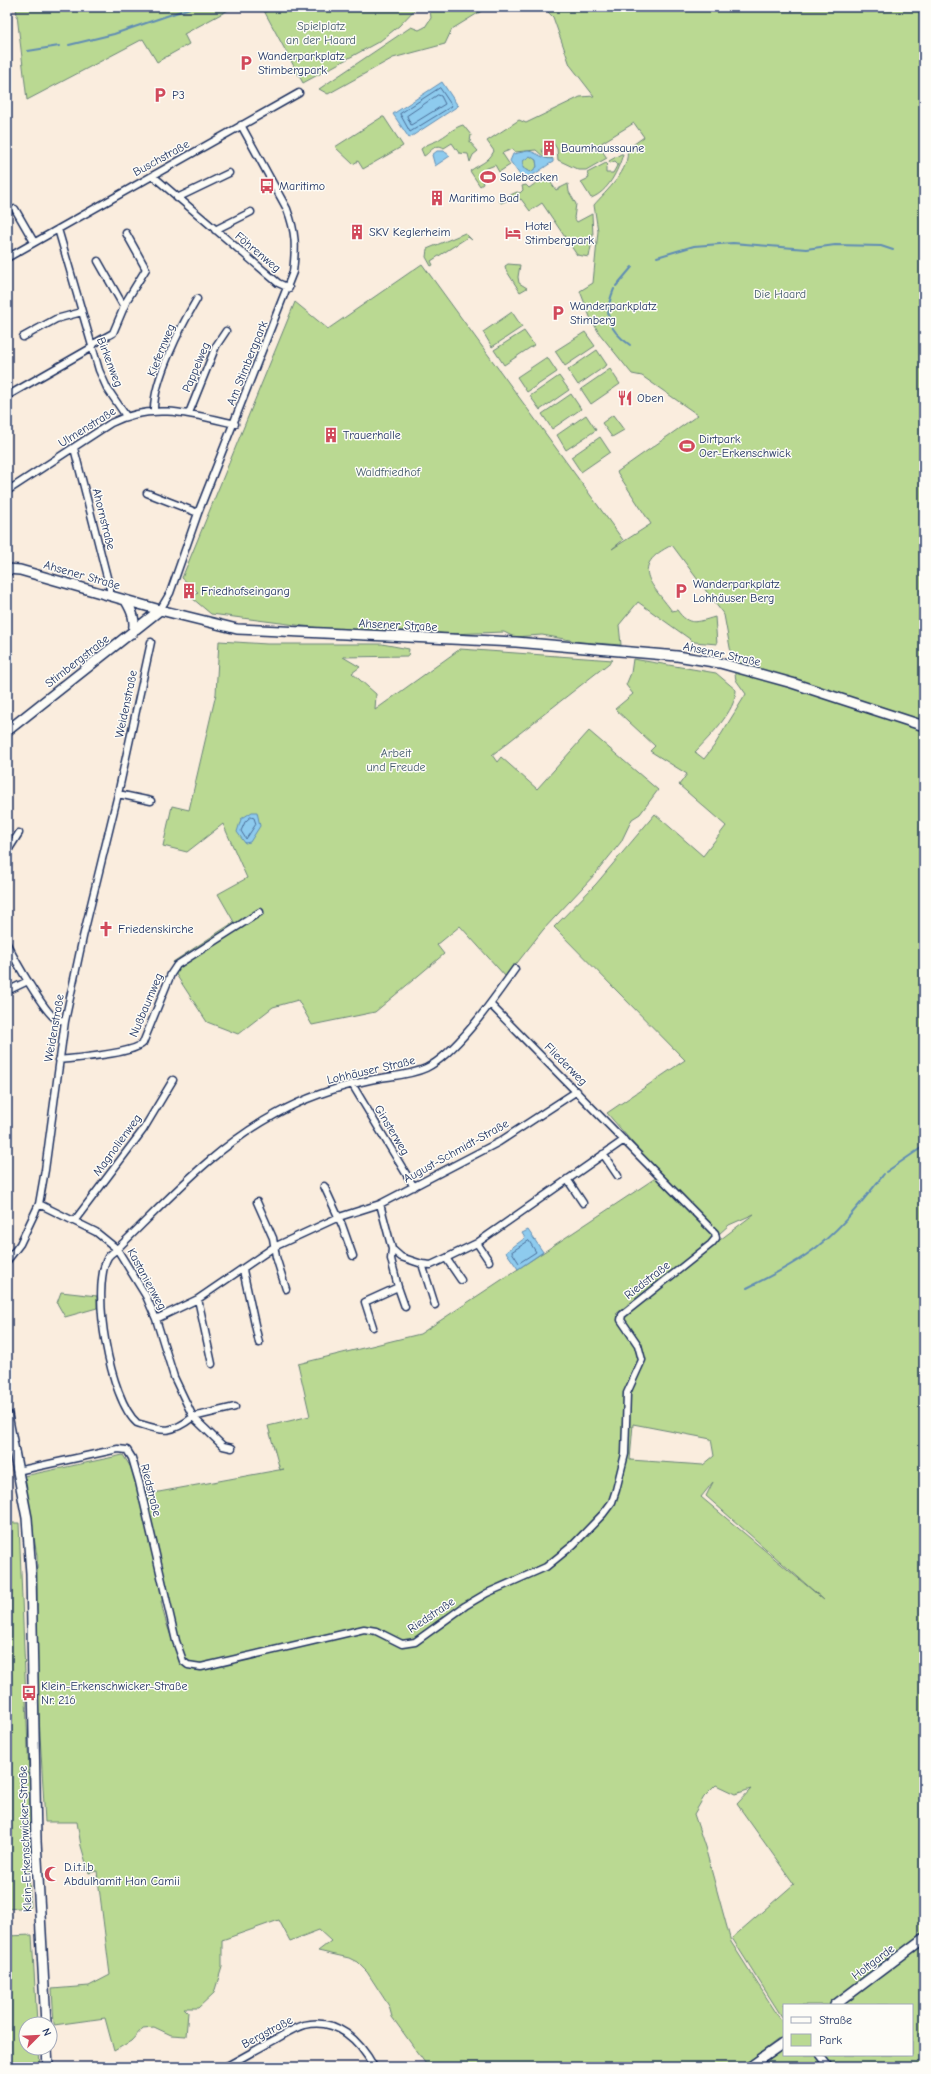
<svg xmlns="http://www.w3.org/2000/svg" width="931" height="2074" viewBox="0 0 931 2074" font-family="'Comic Neue',sans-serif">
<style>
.green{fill:#bad992;stroke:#6a8478;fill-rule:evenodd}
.water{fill:#8ecbee;stroke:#608db4;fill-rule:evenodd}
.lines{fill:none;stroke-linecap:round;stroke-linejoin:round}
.shore{stroke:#496d98;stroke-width:1}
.stream{stroke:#608db4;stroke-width:2}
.street-casing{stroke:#1b2f5e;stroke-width:9}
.secondary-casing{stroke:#1b2f5e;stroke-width:12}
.street{stroke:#fdfcf7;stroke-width:6}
.secondary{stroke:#fdfcf7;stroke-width:9}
.labels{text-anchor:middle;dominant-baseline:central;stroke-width:3;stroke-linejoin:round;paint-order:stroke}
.park-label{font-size:12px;fill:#435a6b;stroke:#fdfcf7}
.poi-label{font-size:12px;fill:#1b2f5e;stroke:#fdfcf7;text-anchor:start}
.street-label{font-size:12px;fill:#1b2f5e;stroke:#fdfcf7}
</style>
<rect width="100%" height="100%" fill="#faedde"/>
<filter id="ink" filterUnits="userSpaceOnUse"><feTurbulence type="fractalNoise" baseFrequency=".025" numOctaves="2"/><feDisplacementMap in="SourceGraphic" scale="8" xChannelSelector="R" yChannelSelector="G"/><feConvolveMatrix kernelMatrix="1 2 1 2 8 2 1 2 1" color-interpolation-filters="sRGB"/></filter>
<g filter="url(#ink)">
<path class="green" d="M 16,7 L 234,7 L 184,34 L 189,44 L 157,62 L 143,39 L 27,100 Z
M 262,7 L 417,7 L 399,26 L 380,41 L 303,83 Z
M 432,7 L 488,7 L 452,29 L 445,44 L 393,58 L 328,94 L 319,89 L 411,27 L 419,30 L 425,27 L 431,18 L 430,9 Z
M 543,7 L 924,7 L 924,1938 L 835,2005 L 784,2005 L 784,2020 L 732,1938 L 794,1884 L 737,1804 L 751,1789 L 735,1794 L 716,1785 L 704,1797 L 694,1814 L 705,1847 L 731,1942 L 784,2025 L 784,2035 L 741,2067 L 428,2067 L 392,2017 L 389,2006 L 367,1972 L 357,1962 L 349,1958 L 318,1951 L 331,1941 L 319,1930 L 290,1941 L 279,1920 L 222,1940 L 222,1967 L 214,1993 L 198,2008 L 184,2008 L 188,2012 L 186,2036 L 171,2035 L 154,2027 L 143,2028 L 131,2041 L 114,2051 L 105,2018 L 54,2025 L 52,1989 L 89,1986 L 110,1975 L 97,1871 L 89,1873 L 81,1846 L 77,1822 L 45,1822 L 37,1682 L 37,1556 L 24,1476 L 123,1455 L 148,1494 L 284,1469 L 280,1470 L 268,1426 L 310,1416 L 298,1364 L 420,1334 L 657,1177 L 712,1234 L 711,1240 L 616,1314 L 620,1316 L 754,1214 L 729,1225 L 719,1234 L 644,1156 L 607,1113 L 685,1060 L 554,927 L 596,884 L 655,814 L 703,856 L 726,826 L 679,785 L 687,774 L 650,751 L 655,746 L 615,709 L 633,694 L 626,685 L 631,673 L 633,659 L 716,673 L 736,690 C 736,711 709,737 695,752 L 704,759 L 714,746 L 746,694 L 736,680 L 724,615 L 672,545 C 629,566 651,583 672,611 L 677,610 C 689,627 697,622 715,617 L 717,644 L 694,642 L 638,602 L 619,625 L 621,645 L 581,642 L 542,635 L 514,637 L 504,632 L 449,634 L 416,631 L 335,630 L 211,614 L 192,598 L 198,592 L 182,578 L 295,302 L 328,329 L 422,264 L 623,540 L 612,549 L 651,524 L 617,472 L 698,415 L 642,376 L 632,374 L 599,333 L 590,317 L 580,291 L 593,283 L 598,231 L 594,205 C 606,191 631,170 627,149 L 644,137 L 634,123 L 598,145 L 607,158 L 586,170 L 579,170 L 558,160 L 557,149 L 552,141 L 546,143 L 542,150 L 544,155 L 548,154 L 553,158 L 545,158 L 536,150 L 515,152 L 513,149 L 502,153 L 510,165 L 499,172 L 495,165 L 485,169 L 481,177 L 483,184 L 480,186 L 470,171 C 479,164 488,163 494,151 L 487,141 L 519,120 L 526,123 L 580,97 L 594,96 L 570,65 L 553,17 ZM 633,1424 L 711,1439 L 714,1456 L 703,1465 L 630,1460 ZM 713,1482 L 706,1496 L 824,1600 L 701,1497 ZM 168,1599 L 186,1667 L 184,1666 C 174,1645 165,1624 161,1601 Z
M 382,117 L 384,117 L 403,146 L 363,169 L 358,161 L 353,164 L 335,147 Z
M 463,125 L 471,135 L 470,142 L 478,151 L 473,155 L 470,162 L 468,154 L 459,153 L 452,143 L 444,148 C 435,142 430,153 424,156 L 421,149 C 429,142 435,143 441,138 C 448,134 455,127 463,125 Z
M 621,154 L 623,154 C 618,171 608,192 591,198 L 581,182 L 589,178 L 587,173 L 606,163 L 608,165 L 606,167 L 606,173 L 613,173 L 618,164 L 615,161 L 610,163 L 609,161 Z
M 530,156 L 536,160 L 537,167 L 531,172 L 523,168 L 523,160 Z
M 546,176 L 556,190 L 568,184 L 569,192 L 576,204 L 574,218 L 577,222 L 592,214 L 593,236 L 589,257 L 577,255 L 542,203 L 530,211 L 521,199 L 516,202 L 513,198 L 501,203 L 499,200 L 517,192 L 520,193 L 523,190 L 522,186 L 526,185 L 529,188 Z
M 465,233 L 472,240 L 468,237 L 431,261 L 433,265 L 431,266 L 426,257 L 427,249 Z
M 508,264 L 520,265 L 518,277 L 519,283 L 527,288 L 520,292 L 506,270 L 505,266 Z
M 512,312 L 522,327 L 492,347 L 483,332 Z
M 524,331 L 534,345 L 504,365 L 494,350 Z
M 585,332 L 595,346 L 565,366 L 555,351 Z
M 597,350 L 607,365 L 578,385 L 568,370 Z
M 547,357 L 557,372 L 527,392 L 517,377 Z
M 610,369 L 620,384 L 591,404 L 581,389 Z
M 559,376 L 569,390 L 540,410 L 530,396 Z
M 571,394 L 581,409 L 552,429 L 542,414 Z
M 586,415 L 596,430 L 566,450 L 557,435 Z
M 613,415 L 624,430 L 612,437 L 602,423 Z
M 600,437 L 610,452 L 581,472 L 571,457 Z
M 219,641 L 267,644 L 382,644 L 409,649 L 408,656 L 343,657 L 360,667 L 352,673 L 376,694 L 375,710 L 460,649 L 613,660 L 492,755 L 497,762 L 501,757 L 537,789 L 589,731 L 658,790 L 640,814 L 632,819 L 621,842 L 596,873 L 543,930 L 506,977 L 460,926 L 437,945 L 444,954 L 375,1012 L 312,1025 L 298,1000 L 273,1007 L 238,1034 L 207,1022 L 175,973 L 177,969 L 173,962 L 234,922 L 218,894 L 247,878 L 223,824 L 187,852 L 163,846 L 172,806 L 189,810 L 216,694 Z
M 61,1292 L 97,1296 L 97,1308 L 65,1317 L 57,1303 Z
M 7,1523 L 19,1523 L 31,1825 L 29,1879 L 31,1907 L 7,1909 Z
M 32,1935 L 37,2024 L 26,2024 L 26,2048 L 39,2048 L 40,2067 L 10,2067 L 7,2049 L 7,1936 Z
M 924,1941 L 924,2067 L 832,2067 L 823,2055 L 912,2055 L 912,2005 L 841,2005 Z
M 784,2043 L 784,2055 L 820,2055 L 829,2067 L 750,2067 Z"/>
<path class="water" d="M 442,82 L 458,106 L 409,138 L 393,114 Z
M 437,151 L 444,151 L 450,156 L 435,166 L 432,155 Z
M 528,151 C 537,152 543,160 553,159 L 553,162 C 543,167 533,178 522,178 L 510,161 L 513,154 ZM 530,156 L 536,160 L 537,167 L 531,172 L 523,168 L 523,161 Z
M 252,812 L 257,812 L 260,826 L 250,842 L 245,843 L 237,832 L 241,819 Z
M 528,1230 L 543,1252 L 518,1269 L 506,1252 L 525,1238 L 522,1233 Z"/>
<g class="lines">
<path class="shore" d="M 440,88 L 452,106 L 410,132 L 400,114 Z
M 438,95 L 441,96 L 445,104 L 411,125 L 407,116 Z
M 251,817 L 254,818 L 256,824 L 246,839 L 241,831 L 245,822 Z
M 529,1241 L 536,1252 L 519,1263 L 512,1252 Z"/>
<path class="stream" d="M 69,45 L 114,34 L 193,7
M 28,51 L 59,46
M 657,257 L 694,246 L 733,243 L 806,249 L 835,245 L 881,246 L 893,250
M 616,286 L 632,267
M 614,289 C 603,315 607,329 630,345
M 886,1172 L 924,1146
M 747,1288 C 767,1278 787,1268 806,1255 C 837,1234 861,1203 884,1174"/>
<defs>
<path id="street" d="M 153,176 L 278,283 L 289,288
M 177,198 L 229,173
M 15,209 L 34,242
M 58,229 L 99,370 L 107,388 L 126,416
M 215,230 L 251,212
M 7,258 L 299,93
M 98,261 L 124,307
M 23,337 L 56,319 L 82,312
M 7,396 L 91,348 L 95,343 L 113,333 L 127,300 L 146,269 L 126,233
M 154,411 C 153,381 181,326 197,299
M 189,413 L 216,346 L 226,331
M 74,448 L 110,589 L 110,596
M 7,491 L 111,423 C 152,402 192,414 235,424
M 147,493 L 198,513
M 160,610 L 170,593 L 198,513 L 293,272 C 296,246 296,233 287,209 L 241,125
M 118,794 L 151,801
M 7,852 L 19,833
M 7,944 C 14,958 44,1012 56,1019 C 58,1020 62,1020 65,1021
M 7,991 L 28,981
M 59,1060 C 76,1058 133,1054 143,1043 L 171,974 L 177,965 L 260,912
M 352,1084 L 414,1187
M 603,1154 L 618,1176
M 567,1179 L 583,1203
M 324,1186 L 342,1225 L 353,1256
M 257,1202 L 273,1238 L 276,1257 L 286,1289
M 39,1204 L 96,1232 L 117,1249 C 169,1199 212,1149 276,1114 C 306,1097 337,1087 370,1080 C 388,1076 409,1076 426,1068 C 457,1053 495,997 515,969
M 75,1220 L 143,1130 L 173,1080
M 477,1243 L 489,1261
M 117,1249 L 146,1296 L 156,1319 L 174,1377 L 193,1417 C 170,1435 163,1431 137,1423 C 110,1400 90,1288 108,1257 C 110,1254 115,1251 117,1249 Z
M 392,1249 L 401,1257 L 422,1264 L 431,1265 L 446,1258 L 477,1243 L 624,1140
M 446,1258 L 461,1280
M 7,1261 L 20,1244 L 39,1204 L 45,1170 L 65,1021 L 83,937 L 118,794 L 151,642
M 422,1264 L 435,1305
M 243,1270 L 259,1343
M 398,1287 L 405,1307
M 198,1299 L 212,1364
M 156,1319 L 198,1299 L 274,1247 L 339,1217 L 380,1204 L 499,1142 L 577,1091
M 373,1327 L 365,1302 L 398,1287 L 391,1259 L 392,1249 L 380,1204
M 232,1448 L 223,1446 L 193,1417 L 235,1407
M 17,1471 L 118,1449 L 127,1450 L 132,1458 L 139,1482 L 176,1641 L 183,1661 L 188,1665 L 201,1667 L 364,1629 L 376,1631 L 402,1644 L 415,1642 L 465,1606 L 487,1593 L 546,1567 L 573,1545 L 603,1514 L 612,1502 L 616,1490 L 625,1454 L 627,1393 L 642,1360 L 638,1345 L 621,1320 L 622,1315 L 711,1244 L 716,1238 L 715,1233 L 490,1004
M 820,2055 L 829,2067
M 225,2067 C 242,2058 259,2048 276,2039 C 285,2034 294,2028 304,2025 C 337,2017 360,2041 374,2067"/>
<path id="secondary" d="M 7,569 L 20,570 L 160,610 L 237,629 L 516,642 L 677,656 L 720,663 L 792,683 L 924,726
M 126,601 C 132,611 136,620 133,633
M 7,731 L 160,610
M 7,1415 L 27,1518 L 31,1573 L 36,1841 L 46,2024
M 835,2005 L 924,1938
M 47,2048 L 48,2067
M 750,2067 L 784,2043"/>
</defs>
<use href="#street" class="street-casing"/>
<use href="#secondary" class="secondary-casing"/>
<use href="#street" class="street"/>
<use href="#secondary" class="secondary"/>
</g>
</g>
<defs>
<symbol id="parking-bare" viewBox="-9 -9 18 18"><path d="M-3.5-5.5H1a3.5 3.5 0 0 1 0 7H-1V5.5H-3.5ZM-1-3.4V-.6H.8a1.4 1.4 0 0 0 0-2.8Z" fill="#d1495b" stroke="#fdfcf7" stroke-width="2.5" paint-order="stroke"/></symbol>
<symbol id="building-bare" viewBox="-9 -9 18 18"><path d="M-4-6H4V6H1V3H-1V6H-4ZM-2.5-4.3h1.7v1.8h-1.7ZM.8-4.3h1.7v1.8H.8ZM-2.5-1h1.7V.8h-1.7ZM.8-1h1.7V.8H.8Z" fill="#d1495b" stroke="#fdfcf7" stroke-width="2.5" paint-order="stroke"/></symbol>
<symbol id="stadium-bare" viewBox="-9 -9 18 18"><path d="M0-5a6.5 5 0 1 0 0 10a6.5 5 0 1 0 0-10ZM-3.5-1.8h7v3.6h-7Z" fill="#d1495b" stroke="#fdfcf7" stroke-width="2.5" paint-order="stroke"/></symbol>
<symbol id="bus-bare" viewBox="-9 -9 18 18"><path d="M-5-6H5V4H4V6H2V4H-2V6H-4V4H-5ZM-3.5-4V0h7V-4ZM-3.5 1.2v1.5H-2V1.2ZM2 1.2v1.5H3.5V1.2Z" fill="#d1495b" stroke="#fdfcf7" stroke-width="2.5" paint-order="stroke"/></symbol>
<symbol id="hotel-bare" viewBox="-9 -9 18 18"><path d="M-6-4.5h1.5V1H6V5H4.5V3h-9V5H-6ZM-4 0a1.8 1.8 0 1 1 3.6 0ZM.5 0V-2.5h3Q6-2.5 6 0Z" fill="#d1495b" stroke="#fdfcf7" stroke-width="2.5" paint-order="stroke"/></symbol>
<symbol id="restaurant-bare" viewBox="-9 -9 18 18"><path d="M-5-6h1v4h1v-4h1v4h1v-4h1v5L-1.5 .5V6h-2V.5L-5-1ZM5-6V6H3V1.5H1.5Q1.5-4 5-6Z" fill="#d1495b" stroke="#fdfcf7" stroke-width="2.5" paint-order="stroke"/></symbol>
<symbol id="church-bare" viewBox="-9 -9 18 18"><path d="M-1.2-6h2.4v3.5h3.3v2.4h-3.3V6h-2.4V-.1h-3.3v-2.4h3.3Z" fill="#d1495b" stroke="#fdfcf7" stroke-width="2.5" paint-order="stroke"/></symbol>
<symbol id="mosque-bare" viewBox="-9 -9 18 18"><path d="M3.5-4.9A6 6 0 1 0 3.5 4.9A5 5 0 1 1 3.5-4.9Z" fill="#d1495b" stroke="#fdfcf7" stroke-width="2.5" paint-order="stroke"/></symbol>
</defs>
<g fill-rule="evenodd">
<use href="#parking-bare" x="235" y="52" width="22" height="22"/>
<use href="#parking-bare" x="149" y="84" width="22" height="22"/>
<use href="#building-bare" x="538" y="137" width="22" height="22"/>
<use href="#stadium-bare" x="477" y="166" width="22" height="22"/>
<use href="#bus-bare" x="256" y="175" width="22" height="22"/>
<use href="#building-bare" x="426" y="187" width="22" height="22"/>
<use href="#building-bare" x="346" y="221" width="22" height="22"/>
<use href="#hotel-bare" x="502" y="222" width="22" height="22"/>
<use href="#parking-bare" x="547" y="302" width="22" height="22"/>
<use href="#restaurant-bare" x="614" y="387" width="22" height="22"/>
<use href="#building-bare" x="320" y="424" width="22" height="22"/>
<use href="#stadium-bare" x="676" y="435" width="22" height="22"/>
<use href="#building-bare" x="178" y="580" width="22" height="22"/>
<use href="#parking-bare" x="670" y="580" width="22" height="22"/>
<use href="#church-bare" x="95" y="918" width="22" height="22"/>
<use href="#bus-bare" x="18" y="1682" width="22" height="22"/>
<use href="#mosque-bare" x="41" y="1863" width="22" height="22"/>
</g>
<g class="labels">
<g class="park-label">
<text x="321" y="26">Spielplatz<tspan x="321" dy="14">an der Haard</tspan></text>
<text x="780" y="294">Die Haard</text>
<text x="388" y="472">Waldfriedhof</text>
<text x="396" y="753">Arbeit<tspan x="396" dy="14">und Freude</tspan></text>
</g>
<g class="poi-label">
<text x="258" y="56">Wanderparkplatz<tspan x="258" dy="14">Stimbergpark</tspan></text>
<text x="172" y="95">P3</text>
<text x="561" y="148">Baumhaussaune</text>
<text x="500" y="177">Solebecken</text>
<text x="279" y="186">Maritimo</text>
<text x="449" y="198">Maritimo Bad</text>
<text x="525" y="226">Hotel<tspan x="525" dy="14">Stimbergpark</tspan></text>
<text x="369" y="232">SKV Keglerheim</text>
<text x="570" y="306">Wanderparkplatz<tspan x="570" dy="14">Stimberg</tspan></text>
<text x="637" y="398">Oben</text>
<text x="343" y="435">Trauerhalle</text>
<text x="699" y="439">Dirtpark<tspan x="699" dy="14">Oer-Erkenschwick</tspan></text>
<text x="693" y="584">Wanderparkplatz<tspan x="693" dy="14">Lohhäuser Berg</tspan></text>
<text x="201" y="591">Friedhofseingang</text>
<text x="118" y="929">Friedenskirche</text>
<text x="41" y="1686">Klein-Erkenschwicker-Straße<tspan x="41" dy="14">Nr. 216</tspan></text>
<text x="64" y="1867">D.i.t.i.b<tspan x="64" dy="14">Abdulhamit Han Camii</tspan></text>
</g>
<g class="street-label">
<text transform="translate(161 158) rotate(-29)">Buschstraße</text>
<text transform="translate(258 252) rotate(40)">Föhrenweg</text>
<text transform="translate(161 350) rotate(-68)">Kiefernweg</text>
<text transform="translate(110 362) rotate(69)">Birkenweg</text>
<text transform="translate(247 363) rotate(-68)">Am Stimbergpark</text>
<text transform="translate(196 367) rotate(-67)">Pappelweg</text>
<text transform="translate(87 427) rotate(-32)">Ulmenstraße</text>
<text transform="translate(104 519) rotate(76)">Ahornstraße</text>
<text transform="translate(82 575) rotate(16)">Ahsener Straße</text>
<text transform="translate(398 625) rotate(3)">Ahsener Straße</text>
<text transform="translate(722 654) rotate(12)">Ahsener Straße</text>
<text transform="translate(77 661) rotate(-38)">Stimbergstraße</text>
<text transform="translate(126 704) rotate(-78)">Weidenstraße</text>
<text transform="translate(146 1005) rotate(-67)">Nußbaumweg</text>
<text transform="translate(54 1028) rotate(-80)">Weidenstraße</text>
<text transform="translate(566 1064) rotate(45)">Fliederweg</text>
<text transform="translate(371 1070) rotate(-13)">Lohhäuser Straße</text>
<text transform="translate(392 1130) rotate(59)">Ginsterweg</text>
<text transform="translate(117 1145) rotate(-54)">Magnolienweg</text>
<text transform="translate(456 1151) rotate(-29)">August-Schmidt-Straße</text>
<text transform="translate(147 1279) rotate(61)">Kastanienweg</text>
<text transform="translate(647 1280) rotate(-38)">Riedstraße</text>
<text transform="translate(151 1490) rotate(76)">Riedstraße</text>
<text transform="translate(431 1615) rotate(-34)">Riedstraße</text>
<text transform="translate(25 1839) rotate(-92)">Klein-Erkenschwicker-Straße</text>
<text transform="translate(873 1962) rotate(-37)">Holtgarde</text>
<text transform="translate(267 2032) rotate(-28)">Bergstraße</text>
</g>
</g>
<rect width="931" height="2074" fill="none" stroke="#fdfcf7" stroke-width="24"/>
<rect x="12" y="12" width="907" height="2050" fill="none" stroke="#1b2f5e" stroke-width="1.5" filter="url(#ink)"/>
<rect x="783" y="2004" width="130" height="52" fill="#fdfcf7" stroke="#a3aaba"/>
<rect x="791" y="2017" width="20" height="6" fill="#fdfcf7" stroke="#a3aaba"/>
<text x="819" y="2024" font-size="12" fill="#1b2f5e">Straße</text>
<rect x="791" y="2034" width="20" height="12" fill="#bad992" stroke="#a3aaba"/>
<text x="819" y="2044" font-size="12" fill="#1b2f5e">Park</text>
<g transform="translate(38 2036) rotate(66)"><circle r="19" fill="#fdfcf7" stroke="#a3aaba"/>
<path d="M0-3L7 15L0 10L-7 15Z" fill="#d1495b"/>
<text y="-6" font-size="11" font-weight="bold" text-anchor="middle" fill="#1b2f5e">N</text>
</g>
</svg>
